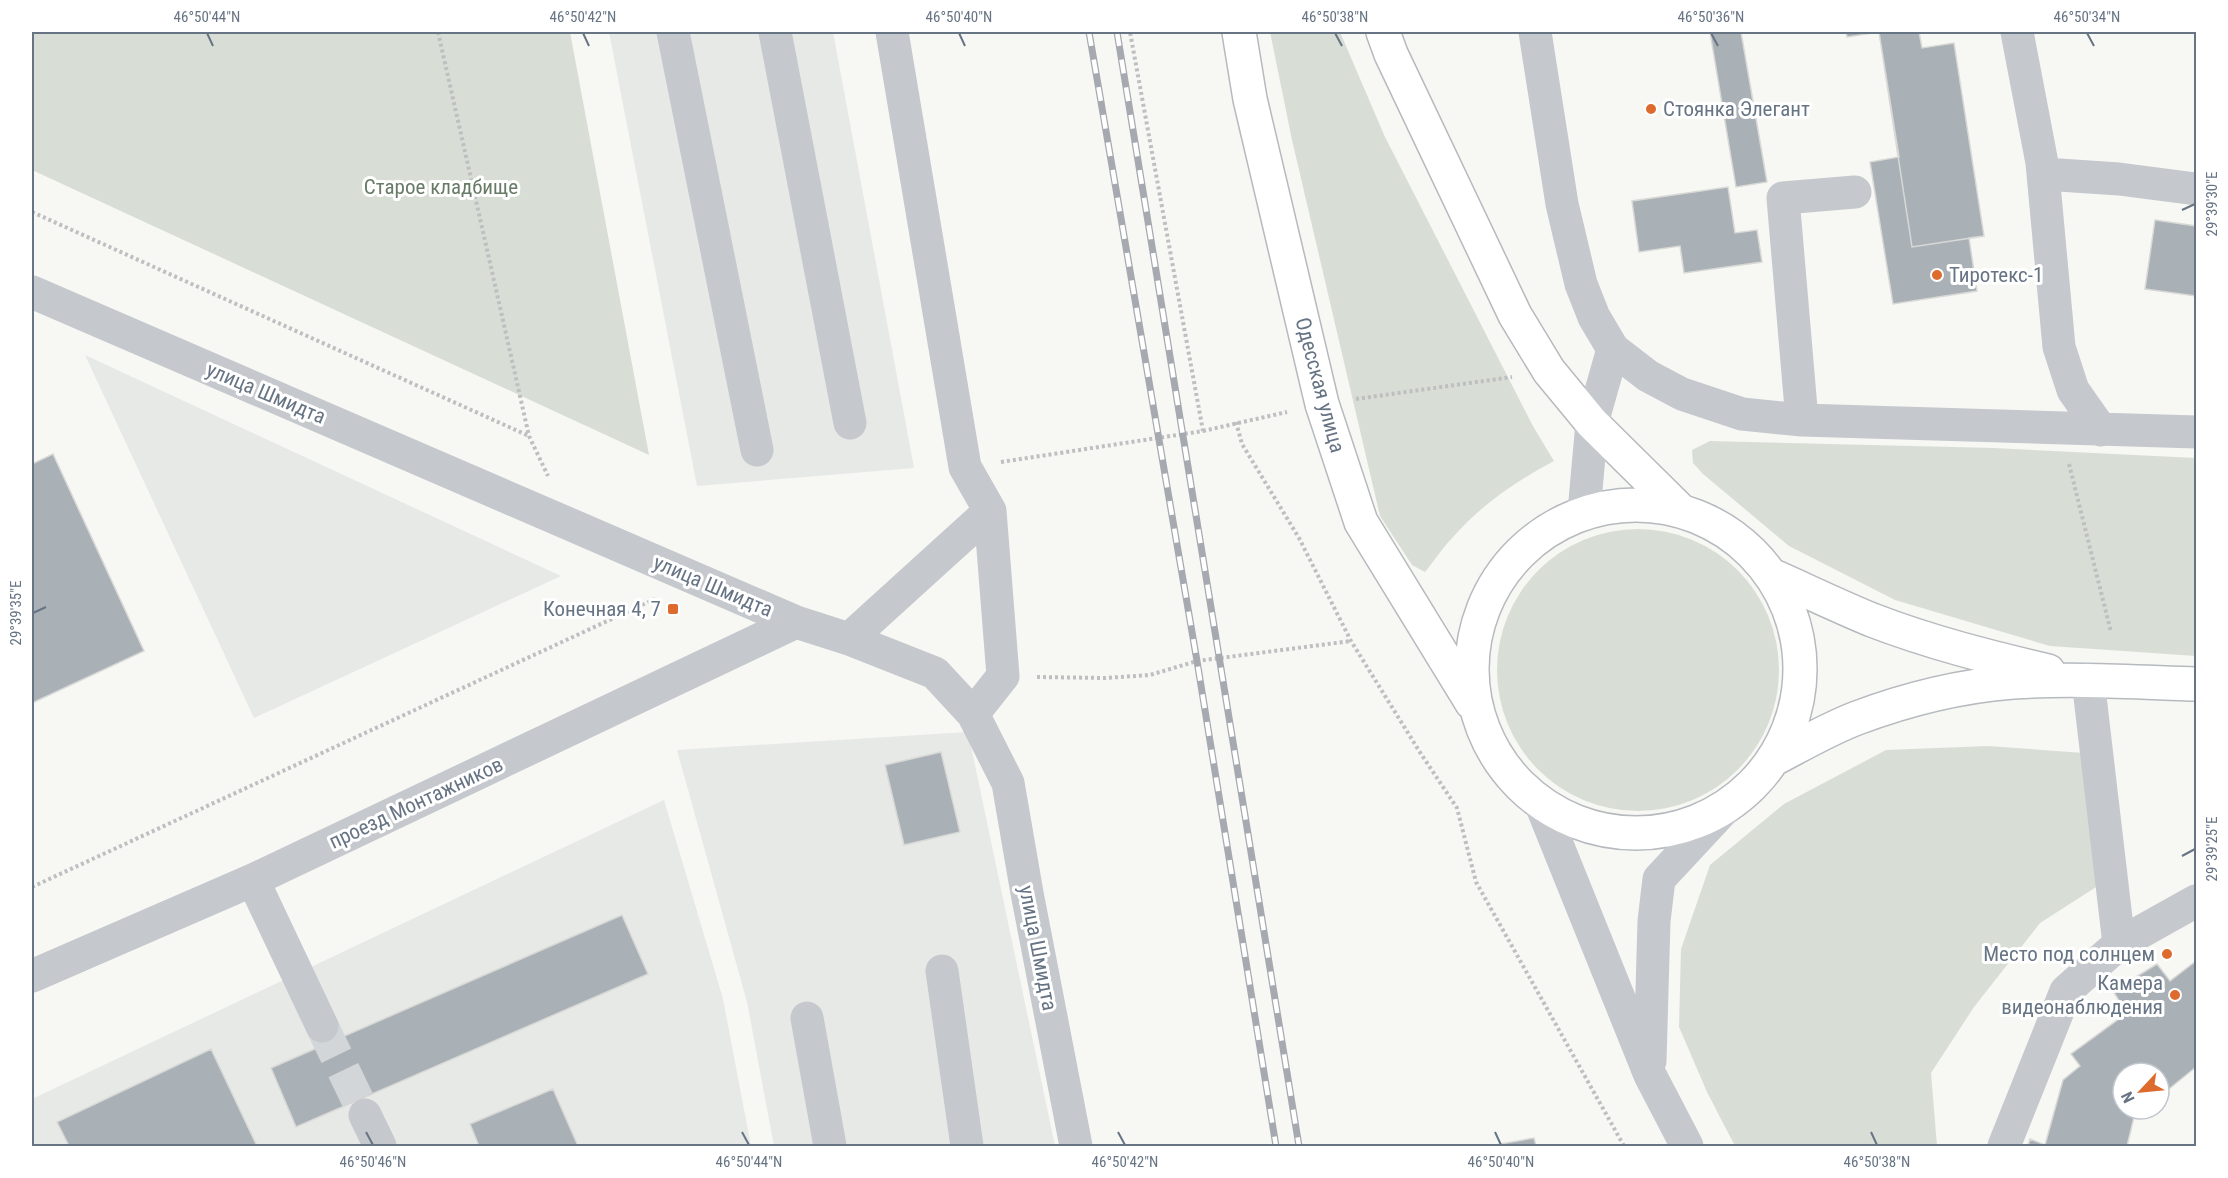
<svg xmlns="http://www.w3.org/2000/svg" width="2228" height="1178" viewBox="0 0 2228 1178" font-family="'Roboto Condensed',sans-serif">
<style>
.built{fill:#e7e9e7}
.green{fill:#d8ded5}
.building{fill:#a9b0b6;stroke:#d8d9d6;stroke-width:1.5}
.lines{fill:none;stroke-linecap:round;stroke-linejoin:round}
.minor-tunnel{stroke:#d3d6d8;stroke-width:33;stroke-dasharray:33 16;stroke-linecap:butt}
.major-casing{stroke:#b6babe;stroke-width:36}
.path{stroke:#bdbfc1;stroke-width:4;stroke-dasharray:3 3;stroke-linecap:butt}
.minor{stroke:#c5c8cc;stroke-width:33}
.major{stroke:#fff;stroke-width:33}
.rail-casing{stroke:#a6aab0;stroke-width:7}
.rail{stroke:#fff;stroke-width:4.5;stroke-dasharray:14;stroke-linecap:butt}
.ticks{fill:none;stroke:#677484;stroke-width:2}
.poi-dot{fill:#de6b2e;stroke:#fff;stroke-width:2}
.labels{text-anchor:middle;dominant-baseline:central;stroke-width:6;stroke-linejoin:round;paint-order:stroke}
.poi-label{font-size:21px;fill:#677484;stroke:#fff;text-anchor:end}
.park-label{font-size:21px;fill:#677b66;stroke:#fff}
.street-label{font-size:21px;fill:#677484;stroke:#fff}
.neatline{fill:none;stroke:#677484;stroke-width:2}
.ticks-label{font-size:15px;text-anchor:middle;fill:#677484}
</style>
<rect width="100%" height="100%" fill="#f7f7f4"/>
<path class="built" d="M 609,32 L 833,32 L 914,468 L 697,486 Z
M 85,355 L 561,576 L 254,718 Z
M 968,732 L 1055,1146 L 774,1146 L 747,1002 L 677,750 Z
M 664,800 L 723,999 L 751,1146 L 32,1146 L 32,1099 Z"/>
<path class="green" d="M 32,32 L 570,32 L 649,455 L 32,170 Z
M 1270,32 L 1340,32 L 1385,137 L 1534,428 L 1554,461 C 1518,480 1481,505 1454,536 C 1443,547 1435,560 1425,572 L 1412,565 L 1380,516 L 1292,140 Z
M 1710,441 L 1994,448 L 2196,458 L 2196,656 L 2050,646 L 1895,600 L 1789,546 L 1703,474 L 1693,463 L 1692,450 Z
M1497 670a141 141 0 1 1 282 0a141 141 0 1 1-282 0Z
M 1988,746 L 2084,753 L 2104,882 L 2040,923 L 1974,1007 L 1931,1073 L 1937,1146 L 1735,1146 L 1707,1092 L 1679,1027 L 1681,949 L 1710,865 L 1784,804 L 1886,750 Z"/>
<path class="building" d="M 1710,32 L 1741,32 L 1767,182 L 1736,187 Z
M 1846,32 L 1919,32 L 1922,48 L 1954,43 L 1984,236 L 1969,238 L 1977,291 L 1893,304 L 1870,162 L 1899,157 L 1879,32 L 1847,37 Z
M 1846,32 L 1919,32 L 1922,48 L 1954,43 L 1984,236 L 1912,247 L 1879,32 L 1847,37 Z
M 1728,187 L 1735,233 L 1757,230 L 1762,262 L 1684,273 L 1680,246 L 1639,252 L 1632,201 Z
M 2155,220 L 2196,226 L 2196,296 L 2145,289 Z
M 53,454 L 144,651 L 32,703 L 32,464 Z
M 941,752 L 960,832 L 904,845 L 885,765 Z
M 622,915 L 648,974 L 296,1127 L 271,1068 Z
M 2196,961 L 2196,1067 L 2159,1097 L 2159,1073 L 2123,1073 L 2123,1109 L 2144,1109 L 2134,1117 L 2127,1146 L 2028,1146 L 2030,1139 L 2045,1145 L 2063,1080 L 2080,1066 L 2071,1054 L 2127,1013 L 2113,991 L 2157,964 L 2170,981 Z
M 211,1049 L 257,1146 L 69,1146 L 57,1122 Z
M 553,1089 L 578,1146 L 479,1146 L 470,1124 Z
M 1534,1138 L 1536,1146 L 1489,1146 Z"/>
<g class="lines">
<path class="minor-tunnel" d="M 322,1026 L 365,1115"/>
<defs>
<path id="major" d="M 1239,32 L 1250,99 L 1322,404 L 1361,522 L 1472,703
M 1383,32 L 1391,54 L 1515,315 L 1549,371 L 1592,423 L 1680,510
M1472 669a164 164 0 1 1 328 0a164 164 0 1 1-328 0Z
M 1771,575 C 1805,590 1838,606 1872,620 C 1929,642 1988,657 2048,671
M 1774,759 C 1801,745 1828,729 1857,718 C 1905,700 1961,686 2013,682 C 2074,678 2135,682 2196,684"/>
</defs>
<use href="#major" class="major-casing"/>
<path class="path" d="M 438,32 L 529,436 L 548,476
M 32,212 L 529,436
M 1356,399 L 1512,377
M 1236,422 L 1242,444 L 1299,538 L 1351,641 L 1421,754 L 1457,808 L 1476,882 L 1624,1146
M 1203,431 L 1287,412
M 1001,462 L 1203,431 L 1130,32
M 2069,464 L 2111,632
M 1037,677 L 1105,678 L 1150,675 L 1197,661 L 1351,641
M 32,887 L 655,599"/>
<path class="minor" d="M 673,32 L 757,450
M 775,32 L 850,423
M 1535,32 L 1562,204 L 1581,284 L 1594,317 L 1613,349 L 1648,376 L 1682,394 L 1742,414 L 1802,420 L 2196,432
M 2017,32 L 2042,163 L 2059,347 L 2073,390 L 2101,430
M 2044,174 L 2119,179 L 2196,189
M 32,292 L 796,622 L 849,639 L 935,673 L 973,714 L 1008,783 L 1027,893 L 1076,1146
M 1802,420 L 1783,198 L 1855,192
M 1584,512 L 1592,423 L 1613,349
M 849,639 L 990,511 L 965,467 L 892,32
M 2088,680 L 2119,944
M 973,714 L 1003,676 L 990,511
M 1540,802 L 1650,1075 L 1687,1146
M 253,880 L 322,1026
M 942,971 L 967,1146
M 32,976 L 253,880 L 796,622
M 807,1018 L 830,1146
M 1650,1061 L 1654,921 L 1659,879 L 1727,806
M 365,1115 L 380,1146
M 2004,1146 L 2066,991 L 2119,944 L 2196,901"/>
<use href="#major" class="major"/>
<defs>
<path id="rail" d="M 1089,32 L 1197,661 L 1276,1146
M 1117,32 L 1299,1146"/>
</defs>
<use href="#rail" class="rail-casing"/>
<use href="#rail" class="rail"/>
</g>
<path class="ticks" d="M 207,33 L 213,46M 583,33 L 589,46M 959,33 L 965,46M 1335,33 L 1342,46M 1711,33 L 1718,46M 2087,33 L 2094,46M 2182,210 L 2195,204M 33,613 L 46,607M 2182,856 L 2195,849M 366,1132 L 373,1145M 742,1132 L 749,1145M 1118,1132 L 1125,1145M 1495,1132 L 1501,1145M 1871,1132 L 1877,1145"/>
<g class="poi-dot">
<circle cx="1651" cy="109" r="6"/>
<circle cx="1937" cy="275" r="6"/>
<rect x="667" y="603" width="12" height="12" rx="3"/>
<circle cx="2167" cy="954" r="6"/>
<circle cx="2175" cy="995" r="6"/>
</g>
<g class="labels">
<g class="poi-label">
<text x="1663" y="109" text-anchor="start">Стоянка Элегант</text>
<text x="1949" y="275" text-anchor="start">Тиротекс-1</text>
<text x="661" y="609">Конечная 4, 7</text>
<text x="2155" y="954">Место под солнцем</text>
<text x="2163" y="983">Камера<tspan x="2163" dy="24">видеонаблюдения</tspan></text>
</g>
<g class="park-label">
<text x="441" y="187">Старое кладбище</text>
</g>
<g class="street-label">
<text transform="translate(1320 385) rotate(75)">Одесская улица</text>
<text transform="translate(266 393) rotate(23)">улица Шмидта</text>
<text transform="translate(713 586) rotate(23)">улица Шмидта</text>
<text transform="translate(416 803) rotate(-25)">проезд Монтажников</text>
<text transform="translate(1038 948) rotate(79)">улица Шмидта</text>
</g>
</g>
<rect width="2228" height="1178" fill="none" stroke="#ffffff" stroke-width="66"/>
<g transform="translate(2141 1091) rotate(244)"><circle r="28" fill="#ffffff" stroke="#c2c7ce" stroke-width="1.5"/>
<path d="M0-4.5L10 22L0 15L-10 22Z" fill="#de6b2e"/>
<text y="-9" font-size="16" font-weight="bold" text-anchor="middle" fill="#677484">N</text>
</g>
<rect x="33" y="33" width="2162" height="1112" class="neatline"/>
<g class="ticks-label">
<text x="207" y="22">46°50'44"N</text>
<text x="583" y="22">46°50'42"N</text>
<text x="959" y="22">46°50'40"N</text>
<text x="1335" y="22">46°50'38"N</text>
<text x="1711" y="22">46°50'36"N</text>
<text x="2087" y="22">46°50'34"N</text>
<text transform="translate(2212 204) rotate(-90)" y="5">29°39'30"E</text>
<text transform="translate(16 613) rotate(-90)" y="5">29°39'35"E</text>
<text transform="translate(2212 849) rotate(-90)" y="5">29°39'25"E</text>
<text x="373" y="1167">46°50'46"N</text>
<text x="749" y="1167">46°50'44"N</text>
<text x="1125" y="1167">46°50'42"N</text>
<text x="1501" y="1167">46°50'40"N</text>
<text x="1877" y="1167">46°50'38"N</text>
</g>
</svg>
